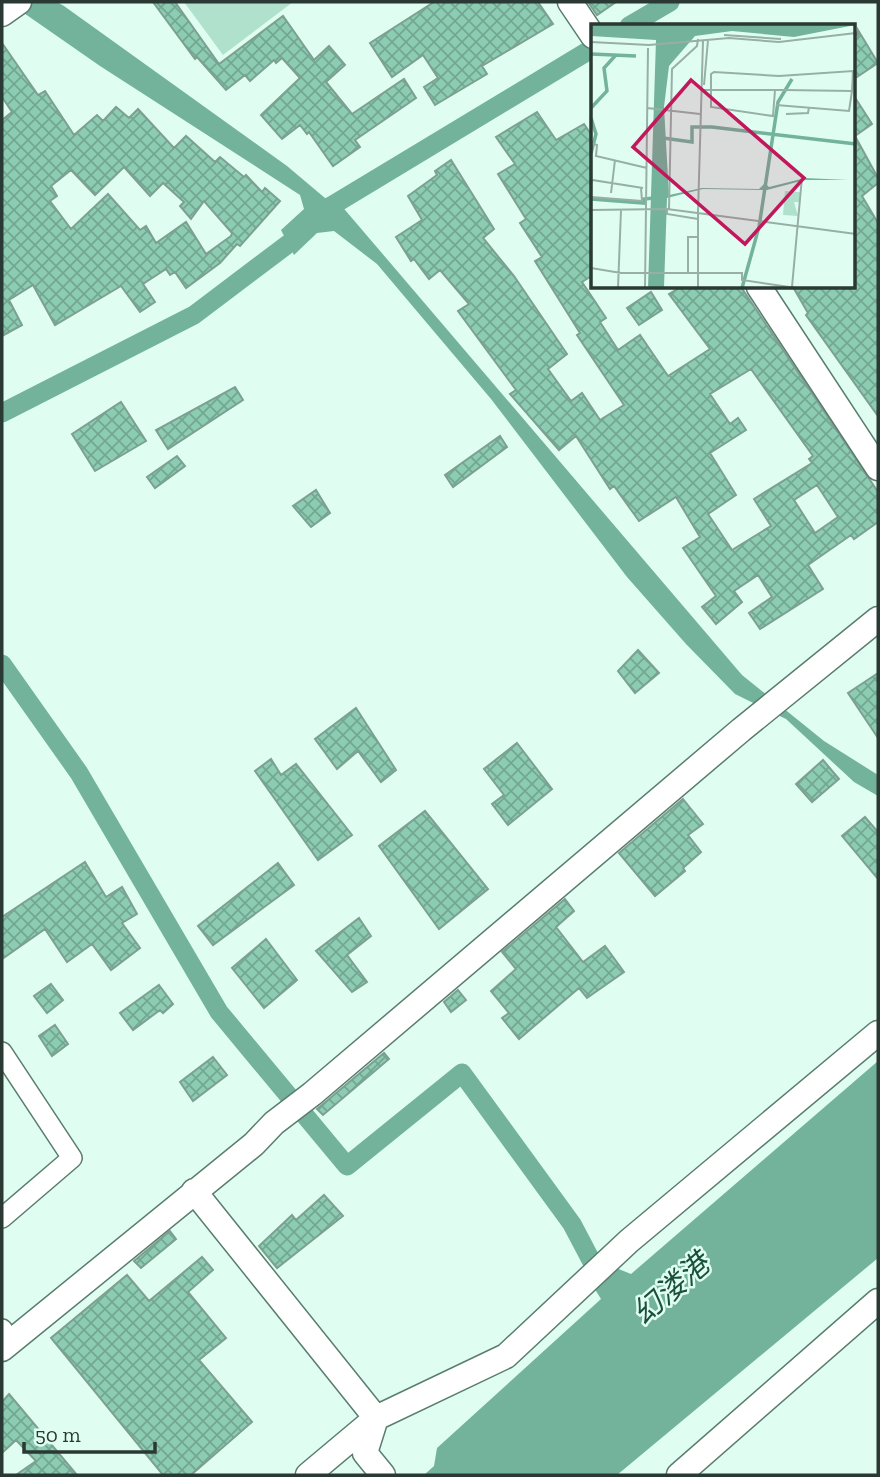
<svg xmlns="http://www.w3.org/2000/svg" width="880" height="1477" viewBox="0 0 880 1477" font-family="'Zilla Slab','Noto Sans SC',serif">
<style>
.pitch{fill:#afe1cc}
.water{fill:#74b39b}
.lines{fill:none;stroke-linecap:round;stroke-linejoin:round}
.canal{stroke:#74b39b;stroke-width:19}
.building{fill:url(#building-cross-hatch);stroke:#7ca091;stroke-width:2;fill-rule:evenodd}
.minor-casing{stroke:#5a7d6f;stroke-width:22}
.tertiary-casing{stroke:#5a7d6f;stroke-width:27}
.minor{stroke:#fff;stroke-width:19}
.tertiary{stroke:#fff;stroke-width:24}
.labels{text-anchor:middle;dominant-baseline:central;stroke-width:5;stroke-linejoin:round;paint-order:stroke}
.water-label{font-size:30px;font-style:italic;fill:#1c503e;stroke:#dffef1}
.inset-river{fill:none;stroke:#74b39b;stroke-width:3.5}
.inset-road{fill:none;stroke:#97afa5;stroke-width:2}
.view{fill:#c2185b;fill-opacity:0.15;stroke:#c2185b;stroke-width:3.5}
.inset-edge{fill:none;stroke:#2a3933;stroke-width:3.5}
</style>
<defs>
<pattern id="building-cross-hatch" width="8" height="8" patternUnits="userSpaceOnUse" patternTransform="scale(1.75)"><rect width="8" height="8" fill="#8cccb2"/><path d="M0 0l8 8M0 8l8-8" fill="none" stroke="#73a791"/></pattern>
</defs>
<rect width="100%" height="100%" fill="#dffef1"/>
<path class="pitch" d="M 184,2 L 293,2 L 223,55 Z"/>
<path class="water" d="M 8,2 L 57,2 L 64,6 L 287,166 L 325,198 L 334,197 L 742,675 L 824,741 L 878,775 L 878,796 L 854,782 L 786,719 L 735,694 L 686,644 L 627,577 L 491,399 L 377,264 L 334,231 L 317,233 L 294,255 L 281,230 L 304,209 L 300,195 L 100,66 Z
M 878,1061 L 878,1258 L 617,1475 L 424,1475 L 434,1466 L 437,1448 L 601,1299 L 591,1283 L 611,1266 L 631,1274 Z"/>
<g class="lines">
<path class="canal" d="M 629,26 L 670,2
M 2,413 L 194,315 L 300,235 L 328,208 L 593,48
M 2,664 L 79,773 L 219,1012 L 347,1166 L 462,1073 L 572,1224 L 602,1281"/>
</g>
<path class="building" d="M 153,2 L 175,2 L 219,64 L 283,16 L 314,60 L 329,46 L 345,65 L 326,82 L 352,114 L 404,79 L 416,98 L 355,140 L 360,147 L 333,166 L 309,132 L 307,134 L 300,125 L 282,139 L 261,115 L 300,78 L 282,58 L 276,63 L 274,60 L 250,81 L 245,75 L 226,90 L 197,57 L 195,59 Z
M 434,2 L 538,2 L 553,24 L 482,66 L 487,74 L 435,105 L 424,87 L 438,78 L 423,55 L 392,77 L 370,43 Z
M 588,2 L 616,2 L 597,15 Z
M 854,29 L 858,36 L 858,30 L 878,63 L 854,79 Z
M 2,43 L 38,95 L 45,91 L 74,135 L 97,115 L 103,121 L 116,107 L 129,118 L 138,109 L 174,148 L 186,136 L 215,162 L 220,157 L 244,177 L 246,175 L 262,192 L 265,188 L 280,201 L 240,246 L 237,244 L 220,263 L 186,288 L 175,272 L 170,275 L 166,269 L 143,284 L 155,302 L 140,312 L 121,286 L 55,325 L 33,285 L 9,300 L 22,325 L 2,336 L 2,120 L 12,112 L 2,97 ZM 124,167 L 150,196 L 163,183 L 184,202 L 180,206 L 191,219 L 204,201 L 232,233 L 231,236 L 206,254 L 186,222 L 156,243 L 146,226 L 140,230 L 108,194 L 71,229 L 50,201 L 57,196 L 51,186 L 71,170 L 95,195 Z
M 854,96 L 872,124 L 855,136 L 878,178 L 878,183 L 862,196 L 878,223 L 878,416 L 806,315 L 808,313 L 793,287 L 854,287 Z
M 537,112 L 556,140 L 584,124 L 593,137 L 593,275 L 582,282 L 606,318 L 600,322 L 618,350 L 640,335 L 668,376 L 710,349 L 669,294 L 681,287 L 741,287 L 878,492 L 878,522 L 854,539 L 851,535 L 808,565 L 823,589 L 760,629 L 749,613 L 772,597 L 758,575 L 734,591 L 742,602 L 716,624 L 702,607 L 716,596 L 683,548 L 700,537 L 676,497 L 639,521 L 614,486 L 610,489 L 576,436 L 559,450 L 510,394 L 516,390 L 458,311 L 469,304 L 440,270 L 429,279 L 414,259 L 411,261 L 396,237 L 422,220 L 408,196 L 437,175 L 435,171 L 451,160 L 494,229 L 483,238 L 514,276 L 567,354 L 548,369 L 571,401 L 582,393 L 600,420 L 624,405 L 577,335 L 580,333 L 535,261 L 542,257 L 520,223 L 526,219 L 498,174 L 515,164 L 496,137 ZM 751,369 L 813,456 L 809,459 L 812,463 L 754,499 L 771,526 L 732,550 L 708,514 L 736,495 L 710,453 L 746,430 L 738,418 L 730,424 L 710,394 ZM 817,485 L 838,517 L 815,533 L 794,500 Z
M 651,292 L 662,310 L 639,325 L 627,308 Z
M 235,387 L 243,400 L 168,449 L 156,430 Z
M 121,402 L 146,441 L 95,471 L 72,434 Z
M 500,436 L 507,447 L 453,487 L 445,475 Z
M 177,456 L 185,466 L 155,488 L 147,477 Z
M 316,490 L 330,513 L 311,527 L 293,506 Z
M 638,650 L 659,673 L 635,693 L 618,671 Z
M 878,673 L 878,738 L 848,693 Z
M 356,708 L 396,770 L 381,782 L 358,751 L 337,769 L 315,739 Z
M 517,743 L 552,789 L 508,825 L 492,804 L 504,795 L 484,769 Z
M 271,759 L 281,775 L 296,764 L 352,835 L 318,860 L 255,771 Z
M 823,760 L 839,779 L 812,802 L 796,784 Z
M 683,799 L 703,824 L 688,835 L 701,852 L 683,868 L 685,871 L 655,896 L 619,853 Z
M 425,811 L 488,889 L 439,929 L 379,846 Z
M 865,817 L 878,832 L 878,879 L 842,836 Z
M 85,862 L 106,897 L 122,887 L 137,914 L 122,923 L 140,948 L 111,970 L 92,944 L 67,962 L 45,929 L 2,959 L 2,917 Z
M 278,863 L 294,885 L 213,945 L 198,926 Z
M 565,899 L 574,911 L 556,927 L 583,962 L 605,946 L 624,972 L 587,998 L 579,988 L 519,1039 L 502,1018 L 509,1013 L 491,991 L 516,969 L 502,952 Z
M 359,918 L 371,936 L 347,955 L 367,982 L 352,992 L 316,951 Z
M 266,939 L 297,980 L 264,1008 L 232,968 Z
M 51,984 L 63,1000 L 47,1013 L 34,996 Z
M 159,985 L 173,1004 L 163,1013 L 160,1010 L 133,1030 L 120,1013 Z
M 458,990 L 466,1000 L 451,1012 L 444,1002 Z
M 55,1025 L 68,1044 L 52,1056 L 39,1036 Z
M 384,1053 L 389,1059 L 323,1115 L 317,1109 Z
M 213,1057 L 227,1075 L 193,1101 L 180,1082 Z
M 324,1195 L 343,1216 L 277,1268 L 259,1246 L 292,1215 L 296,1220 Z
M 170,1231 L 176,1239 L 141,1268 L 134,1261 Z
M 202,1257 L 213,1270 L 188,1292 L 226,1338 L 199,1360 L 252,1422 L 191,1475 L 163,1475 L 51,1338 L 127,1275 L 149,1301 Z
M 9,1394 L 77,1475 L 16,1475 L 36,1461 L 16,1440 L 2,1453 L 2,1402 Z"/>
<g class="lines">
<defs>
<path id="minor" d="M 2,1052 L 72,1158 L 2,1218
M 2,1329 L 3,1330"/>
<path id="tertiary" d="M 570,2 L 593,36
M 2,14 L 19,2
M 759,287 L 878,468
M 194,1191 L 376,1418 L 365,1453 L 383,1475
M 2,1349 L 254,1144 L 274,1123 L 312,1094 L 741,730 L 878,619
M 308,1475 L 376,1418 L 506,1356 L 629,1241 L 878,1033
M 679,1475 L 878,1301"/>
</defs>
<use href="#minor" class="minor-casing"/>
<use href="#tertiary" class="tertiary-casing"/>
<use href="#minor" class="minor"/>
<use href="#tertiary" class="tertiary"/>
</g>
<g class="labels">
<g class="water-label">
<text transform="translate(671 1289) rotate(-41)">幻溇港</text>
</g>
</g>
<g transform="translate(591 24)">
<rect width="264" height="264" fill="#dffef1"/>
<path d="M 194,167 L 209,168 L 208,178 L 203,178 L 207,192 L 192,191 Z" fill="#afe1cc"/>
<path d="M 0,1 L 264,1 L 203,13 L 141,7 L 104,12 L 78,42 L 73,83 L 78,171 L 111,164 L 168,165 L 174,159 L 178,163 L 214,154 L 257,156 L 214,156 L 176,166 L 112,165 L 76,174 L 73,264 L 57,264 L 65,16 L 0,12 Z" fill="#74b39b"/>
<path class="inset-river" d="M 0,30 L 45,32M 0,84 L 16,67 L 13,44 L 24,32M 0,94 L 5,110 L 0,129M 72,114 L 101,118 L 101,103 L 121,103 L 265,120M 0,175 L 53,179 L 53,175 L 63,174M 151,264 L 168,203 L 187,78 L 201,55"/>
<path class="inset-road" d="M 133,11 L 190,15M 0,18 L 58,21 L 138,14 L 188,18 L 265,9M 113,61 L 117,16M 111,66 L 193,66 L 261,67 L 262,47 L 188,52 L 123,48 L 120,50 L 120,83 L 182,92 L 184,66M 185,81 L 258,87 L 261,67M 56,84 L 109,90M 195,90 L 217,89 L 218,83M 0,119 L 6,121 L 5,132 L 56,144M 0,160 L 1,156 L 52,164M 20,169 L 24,136M 0,173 L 51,177 L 50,164M 76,185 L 76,190 L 107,195M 78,185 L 81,45 L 106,22 L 107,15M 0,186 L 76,185 L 265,210M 107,188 L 112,17M 0,244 L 30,249 L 151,249 L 151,256 L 205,264M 97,249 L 97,213 L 106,213M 201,263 L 211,153M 27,264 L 30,186M 54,264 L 57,24M 107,264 L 107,188"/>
<path class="view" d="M 100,56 L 213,154 L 154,220 L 42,123 Z"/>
<rect width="264" height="264" class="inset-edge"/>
</g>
<rect width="880" height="1477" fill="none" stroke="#2a3933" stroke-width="7"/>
<path d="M24 1442v10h131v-10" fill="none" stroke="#2a3933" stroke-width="3.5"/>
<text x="35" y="1442" font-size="21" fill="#2a3933" stroke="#dffef1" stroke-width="5" paint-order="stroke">50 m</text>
</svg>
